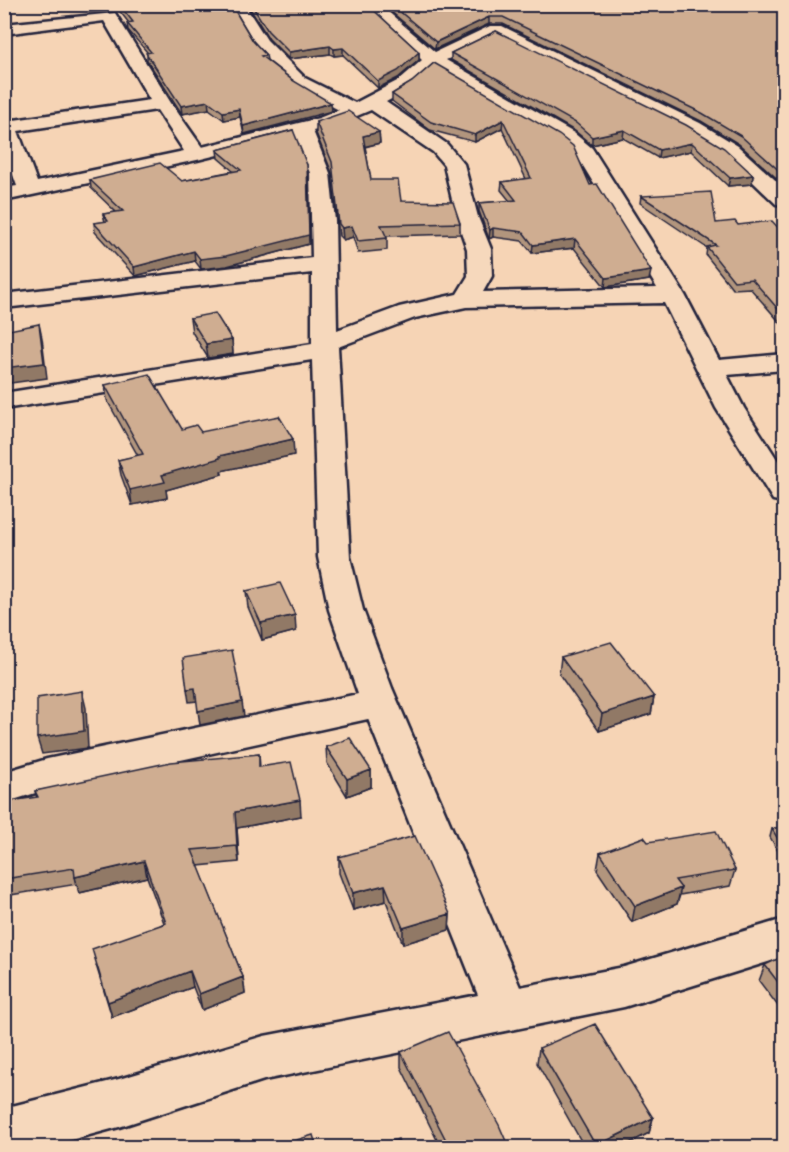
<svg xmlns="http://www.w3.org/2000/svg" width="789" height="1152" viewBox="0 0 789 1152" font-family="Itim,sans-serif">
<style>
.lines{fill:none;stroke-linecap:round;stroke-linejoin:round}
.minor-casing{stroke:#22223b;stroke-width:5}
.minor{fill:#f6d8bc;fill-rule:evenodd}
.wall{fill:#b2957d;stroke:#22223b;stroke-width:1.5}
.shaded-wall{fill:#917966;stroke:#22223b;stroke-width:1.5}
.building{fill:#cfad91;stroke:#22223b;stroke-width:1.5}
</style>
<rect width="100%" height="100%" fill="#f6d4b5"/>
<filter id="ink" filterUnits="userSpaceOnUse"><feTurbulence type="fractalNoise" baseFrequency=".0167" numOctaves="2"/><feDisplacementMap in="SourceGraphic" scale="12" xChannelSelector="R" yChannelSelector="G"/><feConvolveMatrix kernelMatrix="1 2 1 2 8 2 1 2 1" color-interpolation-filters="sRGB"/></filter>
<g filter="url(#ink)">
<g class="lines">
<defs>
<path id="minor" d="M 228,4 L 244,4 L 267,40 L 305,78 L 355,103 L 399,80 L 422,60 L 361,4 L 379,4 L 435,52 L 490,26 L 502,26 L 700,123 L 738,146 L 784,188 L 784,205 L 776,204 L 724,154 L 686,131 L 496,36 L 446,60 L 574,133 L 592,148 L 685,295 L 719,360 L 784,354 L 784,370 L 727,375 L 744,408 L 784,470 L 784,502 L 773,500 L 716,408 L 664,303 L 466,307 L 415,318 L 338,347 L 350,557 L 363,610 L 392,688 L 520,987 L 624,967 L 784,919 L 784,957 L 624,1007 L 264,1080 L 119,1127 L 41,1148 L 4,1148 L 4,1108 L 119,1079 L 264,1036 L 478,995 L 368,719 L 48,789 L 4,803 L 4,772 L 47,759 L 358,694 L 329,610 L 318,557 L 312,360 L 4,409 L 4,393 L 312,344 L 312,273 L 4,308 L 4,294 L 312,258 L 310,173 L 295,136 L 197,160 L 4,201 L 4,188 L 17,186 L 4,150 L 4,114 L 14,120 L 150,100 L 104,21 L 4,34 L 4,24 L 115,13 L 171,103 L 202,147 L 319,118 L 339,110 L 293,86 L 255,47 ZM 434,68 L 560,141 L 577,156 L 657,288 L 483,292 L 492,276 L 491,249 L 478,217 L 464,164 L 447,144 L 386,102 L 411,88 ZM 157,110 L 184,151 L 37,182 L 18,131 ZM 371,110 L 433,152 L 444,165 L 456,217 L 467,249 L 468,276 L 457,294 L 399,307 L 337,330 L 335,221 L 330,173 L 313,131 L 333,126 Z"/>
</defs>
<use href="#minor" class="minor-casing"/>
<use href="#minor" class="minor"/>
</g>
<path class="wall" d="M 114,4 L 231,4 L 253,41 L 266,55 L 267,60 L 332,111 L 244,134 L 240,117 L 224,120 L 209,109 L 182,114 L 147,60 L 147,52 L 128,30 L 127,23 L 129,23 Z
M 247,4 L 367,4 L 419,52 L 419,60 L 398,78 L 378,88 L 343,55 L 334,56 L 330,54 L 289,59 L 269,39 Z
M 382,4 L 784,4 L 784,185 L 739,144 L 701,121 L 503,24 L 489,24 L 435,49 Z
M 496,31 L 753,175 L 752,184 L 728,186 L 691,151 L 658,158 L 623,138 L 592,145 L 575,131 L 451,60 L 451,53 Z
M 434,63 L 590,185 L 649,280 L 605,287 L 574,248 L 532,253 L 522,241 L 493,237 L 489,239 L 479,211 L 479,203 L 510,201 L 501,190 L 502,182 L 526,179 L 502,128 L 475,142 L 430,130 L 392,101 L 392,94 L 412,82 Z
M 316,122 L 379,132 L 380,143 L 365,147 L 371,180 L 401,201 L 460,223 L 460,234 L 386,236 L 387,238 L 387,250 L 358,253 L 353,237 L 343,240 L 339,236 L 332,173 L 316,133 Z
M 293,130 L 309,244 L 227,266 L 201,269 L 195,261 L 135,276 L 95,232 L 94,223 L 105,222 L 103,214 L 116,212 L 91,188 L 90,180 L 182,181 L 233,171 L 218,158 L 217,150 Z
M 641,196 L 716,223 L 738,225 L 784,234 L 784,327 L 750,288 L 733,289 L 706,255 L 707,248 L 640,203 Z
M 190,318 L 232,340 L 233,354 L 208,358 L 192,332 Z
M 105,385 L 182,429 L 201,432 L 294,455 L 221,471 L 222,474 L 166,490 L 167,498 L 132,505 L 121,475 L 118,460 L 138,456 L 107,400 Z
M 246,591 L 296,631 L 262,640 L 248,607 Z
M 561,657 L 654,697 L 651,714 L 599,731 L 559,674 Z
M 326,747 L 371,770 L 371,787 L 347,796 L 327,763 Z
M 259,754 L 260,767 L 301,816 L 237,828 L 239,862 L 198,866 L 243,977 L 245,993 L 202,1010 L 193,987 L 112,1017 L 96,965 L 164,923 L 147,877 L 79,893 L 77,884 L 4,896 L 4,802 L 37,798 L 35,791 Z
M 784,826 L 784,862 L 770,837 L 772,829 Z
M 600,853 L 735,870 L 730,886 L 680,895 L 677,904 L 632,922 L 597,870 Z
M 339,857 L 450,914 L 449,930 L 403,944 L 386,901 L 353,910 L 339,873 Z
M 784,956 L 784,1014 L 759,981 L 765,965 Z
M 539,1048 L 653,1118 L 649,1133 L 620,1148 L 585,1148 L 537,1063 Z
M 401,1052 L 509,1148 L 441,1148 L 401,1067 Z"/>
<path class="shaded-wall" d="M 4,4 L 33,4 L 33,6 L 4,9 Z
M 489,17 L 489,24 L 435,49 L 436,42 Z
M 330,46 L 330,54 L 289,59 L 289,52 Z
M 343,48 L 343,55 L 334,56 L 334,49 Z
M 419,52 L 419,60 L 398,78 L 378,88 L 378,81 Z
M 208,101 L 209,109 L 182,114 L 181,106 Z
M 331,103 L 332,111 L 244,134 L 243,126 Z
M 239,109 L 240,117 L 224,120 L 223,112 Z
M 503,120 L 502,128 L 475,142 L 475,135 Z
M 624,130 L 623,138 L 592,145 L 592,137 Z
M 379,132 L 380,143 L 363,147 L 363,136 Z
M 692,143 L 691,151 L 658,158 L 659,150 Z
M 307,165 L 309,244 L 227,266 L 201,269 L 200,259 Z
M 753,175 L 752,184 L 728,186 L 730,178 Z
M 352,226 L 353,237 L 343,240 L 342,228 Z
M 493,228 L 493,237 L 489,239 L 490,230 Z
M 575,239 L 574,248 L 532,253 L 533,245 Z
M 194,251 L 195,261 L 135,276 L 134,267 Z
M 651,271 L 649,280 L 605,287 L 606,278 Z
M 39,324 L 42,338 L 47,378 L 4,384 L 4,368 Z
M 232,340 L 233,354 L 208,358 L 206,344 Z
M 293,439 L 294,455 L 221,471 L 222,474 L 166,490 L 167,498 L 132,505 L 130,490 L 162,475 L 219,456 Z
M 295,615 L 296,631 L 262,640 L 261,623 Z
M 195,688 L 197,701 L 189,702 L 187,689 Z
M 82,691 L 86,708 L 88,748 L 42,754 L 37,738 Z
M 654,697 L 651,714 L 599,731 L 602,714 Z
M 242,702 L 244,716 L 200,725 L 198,711 Z
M 371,770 L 371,787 L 347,796 L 347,779 Z
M 300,800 L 301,816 L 237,828 L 239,862 L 237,846 L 235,812 Z
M 144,861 L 147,877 L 79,893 L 75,877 Z
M 385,885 L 386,901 L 353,910 L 353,893 Z
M 681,888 L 677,904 L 632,922 L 635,906 Z
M 450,914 L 449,930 L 403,944 L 403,928 Z
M 190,971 L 193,987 L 112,1017 L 108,1002 Z
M 243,977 L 245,993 L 202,1010 L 199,994 Z
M 653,1118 L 649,1133 L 620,1148 L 595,1148 L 596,1146 Z"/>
<path class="building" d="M 119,4 L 231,4 L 253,41 L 266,55 L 261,56 L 292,80 L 331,103 L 243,126 L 239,109 L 223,112 L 208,101 L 181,106 L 146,53 L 151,52 L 127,23 L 133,22 Z
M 251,4 L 367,4 L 419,52 L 398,71 L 378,81 L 343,48 L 334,49 L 330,46 L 289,52 L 268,31 Z
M 391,4 L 784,4 L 784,175 L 741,136 L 702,113 L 503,17 L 489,17 L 436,42 Z
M 496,31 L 686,125 L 724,148 L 753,175 L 730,178 L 692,143 L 659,150 L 624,130 L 592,137 L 576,123 L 451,53 Z
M 434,63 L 559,135 L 573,146 L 590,185 L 597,184 L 651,271 L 606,278 L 575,239 L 533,245 L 523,232 L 493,228 L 490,230 L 479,203 L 516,200 L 502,182 L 531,178 L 503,120 L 475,135 L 431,122 L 392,94 L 412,82 Z
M 348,111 L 379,132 L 363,136 L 371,180 L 398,180 L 401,201 L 453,202 L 460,223 L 381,225 L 387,238 L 358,241 L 352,226 L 342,228 L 339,224 L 332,162 L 316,122 Z
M 293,130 L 307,165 L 309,235 L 226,256 L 200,259 L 194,251 L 134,267 L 94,223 L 108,221 L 103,214 L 123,211 L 90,180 L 160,163 L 182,181 L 241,170 L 217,150 Z
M 711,192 L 716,223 L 735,221 L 738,225 L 772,221 L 784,234 L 784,316 L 752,279 L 734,281 L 707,247 L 716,245 L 641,196 Z
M 215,313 L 232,340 L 206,344 L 190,318 Z
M 39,324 L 44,363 L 4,368 L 4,331 Z
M 149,374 L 182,429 L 196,425 L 201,432 L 279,416 L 293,439 L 219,456 L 220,458 L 162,475 L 165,482 L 130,490 L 118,460 L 143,454 L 105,385 Z
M 280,583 L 295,615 L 261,623 L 246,591 Z
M 611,642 L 654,697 L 602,714 L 561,657 Z
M 232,650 L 242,702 L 198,711 L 195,688 L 187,689 L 183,658 Z
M 82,691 L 84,731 L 37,738 L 37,698 Z
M 350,738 L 371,770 L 347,779 L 326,747 Z
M 259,754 L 259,767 L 291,762 L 300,800 L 235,812 L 237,846 L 192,850 L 243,977 L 199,994 L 190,971 L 108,1002 L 92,949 L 166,923 L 144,861 L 75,877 L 74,868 L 4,879 L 4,802 L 38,797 L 35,791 L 171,762 Z
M 784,826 L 784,849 L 772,829 Z
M 716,831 L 735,870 L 675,880 L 681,888 L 635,906 L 600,853 L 644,837 L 648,842 Z
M 415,836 L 450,914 L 403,928 L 385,885 L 353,893 L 339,857 Z
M 784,956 L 784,990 L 765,965 Z
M 595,1024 L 653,1118 L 596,1146 L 539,1048 Z
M 448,1032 L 499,1125 L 509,1148 L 451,1148 L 450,1143 L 448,1144 L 401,1052 Z
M 313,1135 L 317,1148 L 271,1148 Z
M 784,1138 L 784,1148 L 761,1148 Z
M 398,1139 L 401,1148 L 374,1148 Z"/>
</g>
<rect width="789" height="1152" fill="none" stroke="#f6d8bc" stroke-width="24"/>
<rect x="12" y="12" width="765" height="1128" fill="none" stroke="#22223b" stroke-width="2" filter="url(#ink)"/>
</svg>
